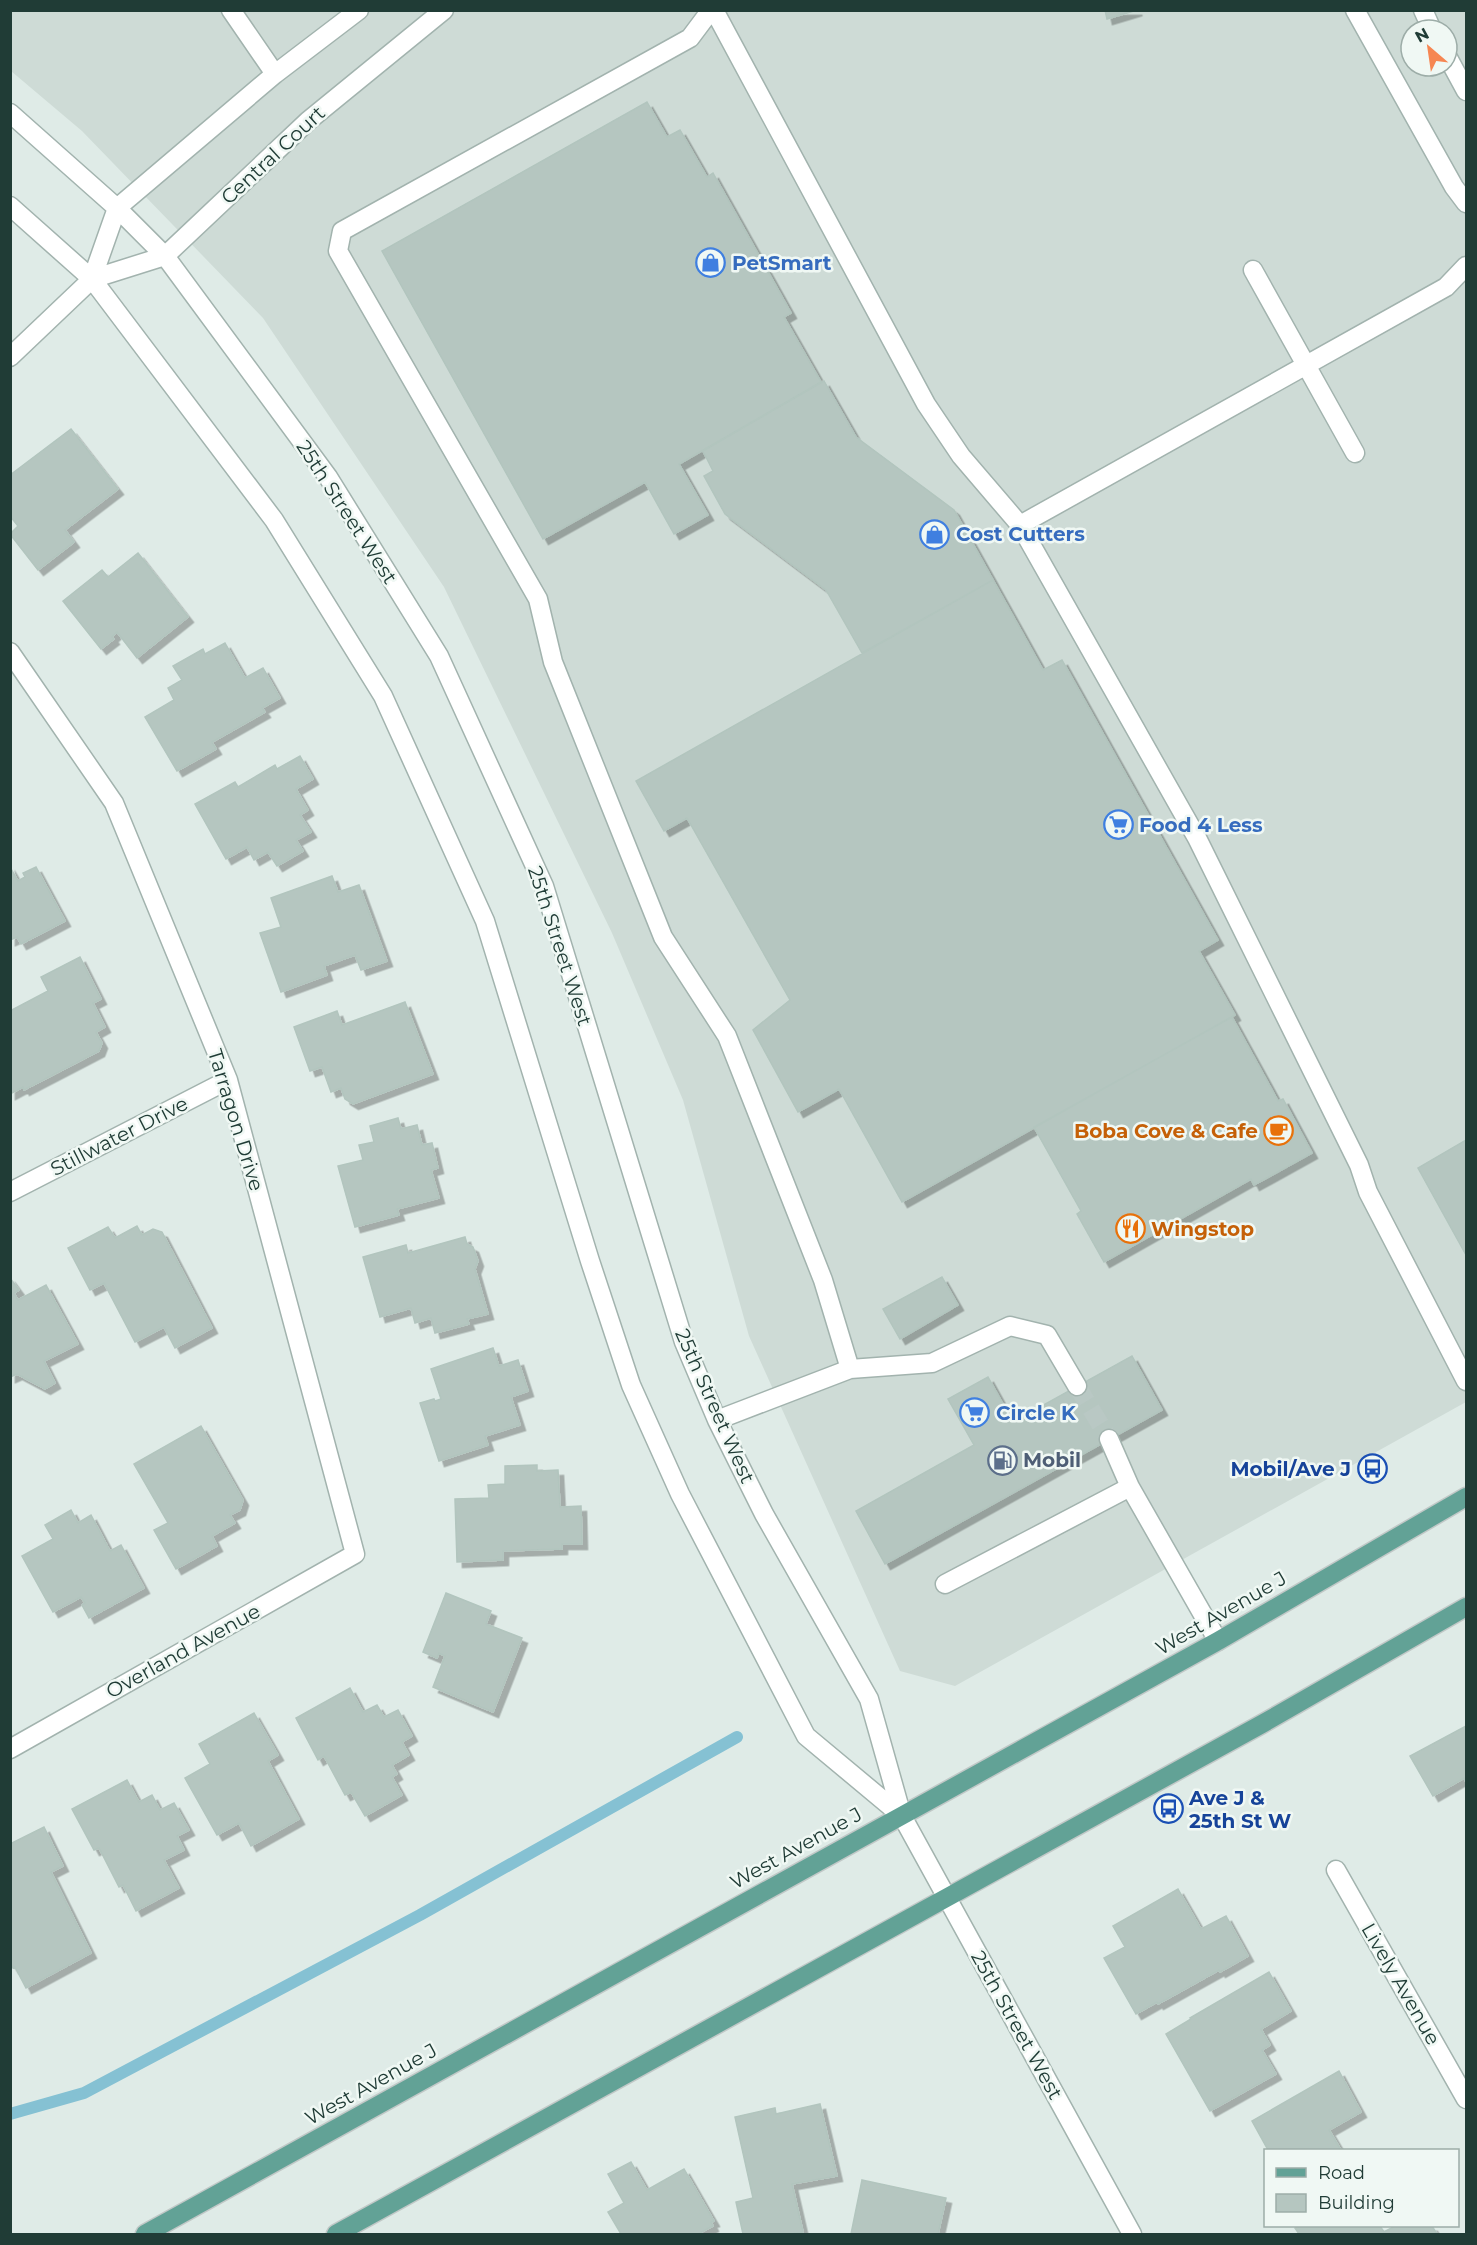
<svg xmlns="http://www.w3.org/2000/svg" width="1477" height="2245" viewBox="0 0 1477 2245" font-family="Montserrat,sans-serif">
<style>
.built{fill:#cedbd6;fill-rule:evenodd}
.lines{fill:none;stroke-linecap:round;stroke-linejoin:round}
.stream{stroke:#85c1d3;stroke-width:12}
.building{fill:#b5c6c0;stroke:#b2c5be;stroke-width:1.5;filter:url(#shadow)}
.minor-tunnel{stroke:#b9c8c4;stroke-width:18;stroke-dasharray:18 9;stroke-linecap:butt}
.minor-casing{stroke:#a2b3ae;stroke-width:21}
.major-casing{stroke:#c1c8c7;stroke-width:21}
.minor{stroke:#fff;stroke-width:18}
.major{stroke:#62a296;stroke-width:18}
.labels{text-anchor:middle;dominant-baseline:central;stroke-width:5;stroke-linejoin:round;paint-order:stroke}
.street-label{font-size:20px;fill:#203c36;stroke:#f0f8f4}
.shop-label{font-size:20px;font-weight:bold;fill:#366cbe;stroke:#f0f8f4;text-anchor:start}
.food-label{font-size:20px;font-weight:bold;fill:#c56008;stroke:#f0f8f4;text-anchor:end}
.service-label{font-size:20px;font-weight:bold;fill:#4e5e75;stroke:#f0f8f4;text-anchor:start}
.transit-label{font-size:20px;font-weight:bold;fill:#164399;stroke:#f0f8f4;text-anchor:end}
</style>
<defs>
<filter id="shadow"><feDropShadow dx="5.5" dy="5.5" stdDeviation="0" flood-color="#0004"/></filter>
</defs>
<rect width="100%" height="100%" fill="#dfebe7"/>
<path class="built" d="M 10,11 L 1466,11 L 1466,1402 L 955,1686 L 900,1671 L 749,1336 L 683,1100 L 612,933 L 444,587 L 263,318 L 82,131 L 11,71 ZM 1411,30 L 1447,30 L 1447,66 L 1411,66 Z"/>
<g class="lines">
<path class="stream" d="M 10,2114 L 84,2093 L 420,1915 L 737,1737"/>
</g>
<path class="building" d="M 1105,10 L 1137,10 L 1107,19 Z
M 647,102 L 667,137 L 680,130 L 707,177 L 713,173 L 791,313 L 784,317 L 821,382 L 679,464 L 708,515 L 674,534 L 645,482 L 543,539 L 382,251 Z
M 824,381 L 856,437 L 954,510 L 993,580 L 862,653 L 826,590 L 725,514 L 704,476 L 713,471 L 703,451 Z
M 71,429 L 118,489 L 65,530 L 74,542 L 38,570 L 10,534 L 18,526 L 10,516 L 10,475 Z
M 138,553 L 188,617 L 137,658 L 117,632 L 112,637 L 114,639 L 101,649 L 63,601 L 102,570 L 108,577 Z
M 993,580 L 1043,670 L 1062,660 L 1218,940 L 1199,951 L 1235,1015 L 902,1202 L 839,1089 L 798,1112 L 753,1030 L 790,1000 L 687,818 L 664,831 L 636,781 Z
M 225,643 L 245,678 L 263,668 L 280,698 L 262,708 L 265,712 L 212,742 L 216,749 L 177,771 L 145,717 L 174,700 L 168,688 L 182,680 L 173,666 L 203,649 L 205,654 Z
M 300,756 L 313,779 L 296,789 L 308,810 L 300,815 L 311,832 L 296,840 L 303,851 L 277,866 L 268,852 L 254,860 L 247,847 L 226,859 L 195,804 L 235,782 L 238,787 L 275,765 L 277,769 Z
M 10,867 L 18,881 L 25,877 L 23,873 L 36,867 L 65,921 L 21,944 L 17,937 L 10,940 Z
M 332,876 L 338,892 L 359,885 L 387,961 L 361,970 L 355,955 L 324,966 L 327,975 L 281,992 L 260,933 L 281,927 L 271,898 Z
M 80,957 L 101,999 L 93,1003 L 105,1027 L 96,1032 L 102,1043 L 99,1051 L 24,1090 L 23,1087 L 10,1094 L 10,1011 L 48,991 L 41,977 Z
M 405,1002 L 433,1074 L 353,1104 L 345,1099 L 341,1088 L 331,1092 L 322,1067 L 310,1071 L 294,1027 L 337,1011 L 342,1025 Z
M 1232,1017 L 1278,1101 L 1283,1099 L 1312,1153 L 1254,1185 L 1251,1179 L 1104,1262 L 1077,1214 L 1081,1211 L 1034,1127 Z
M 398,1118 L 401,1129 L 417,1125 L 422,1145 L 432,1143 L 438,1168 L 431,1170 L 439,1198 L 397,1209 L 399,1215 L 355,1227 L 338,1166 L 363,1160 L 359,1145 L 374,1142 L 370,1126 Z
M 1466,1140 L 1466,1255 L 1418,1168 Z
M 137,1226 L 142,1235 L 153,1229 L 162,1232 L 212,1328 L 175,1348 L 164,1327 L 135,1342 L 104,1283 L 90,1290 L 68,1248 L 108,1227 L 115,1238 Z
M 465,1237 L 467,1244 L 473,1247 L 478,1261 L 475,1269 L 488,1314 L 467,1319 L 469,1324 L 435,1333 L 431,1318 L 415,1323 L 411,1308 L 380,1317 L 363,1257 L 406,1245 L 408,1253 Z
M 942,1277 L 958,1305 L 900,1339 L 883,1309 Z
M 10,1278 L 19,1290 L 14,1293 L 18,1300 L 46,1285 L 78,1344 L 44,1361 L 55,1383 L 45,1389 L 17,1374 L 10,1377 Z
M 493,1348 L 499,1366 L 518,1360 L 528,1391 L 511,1397 L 520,1425 L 485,1436 L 488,1445 L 439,1461 L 420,1403 L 434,1399 L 435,1401 L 441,1399 L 431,1369 Z
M 1132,1356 L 1162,1410 L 885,1564 L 856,1511 L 974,1445 L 948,1399 L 988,1377 L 1013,1422 Z
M 201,1426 L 243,1500 L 240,1510 L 230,1515 L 235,1523 L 212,1536 L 217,1546 L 176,1569 L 154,1530 L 168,1523 L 134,1464 Z
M 537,1465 L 537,1471 L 558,1470 L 560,1507 L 581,1506 L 582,1544 L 562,1544 L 562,1549 L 503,1551 L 503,1560 L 457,1562 L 455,1499 L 489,1498 L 488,1485 L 505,1484 L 505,1466 Z
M 71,1510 L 78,1523 L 91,1515 L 110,1551 L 121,1545 L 144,1588 L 89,1618 L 82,1605 L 85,1603 L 81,1597 L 53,1612 L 22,1556 L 53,1539 L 45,1525 Z
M 446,1593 L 491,1611 L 486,1624 L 522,1638 L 493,1712 L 433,1687 L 445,1656 L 439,1653 L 437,1658 L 423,1652 Z
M 350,1688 L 363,1712 L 377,1705 L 384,1717 L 398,1710 L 412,1736 L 402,1742 L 409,1755 L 392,1765 L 397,1774 L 392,1777 L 402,1795 L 365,1816 L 351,1792 L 345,1795 L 324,1756 L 318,1760 L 296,1718 Z
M 254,1713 L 278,1755 L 268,1761 L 299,1819 L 251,1846 L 239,1823 L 217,1835 L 185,1778 L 210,1764 L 199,1744 Z
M 1466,1726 L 1466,1782 L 1464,1778 L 1433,1796 L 1410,1756 Z
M 127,1780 L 139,1802 L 152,1795 L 160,1810 L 174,1803 L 189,1830 L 177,1836 L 184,1850 L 164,1860 L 179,1888 L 136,1911 L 123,1885 L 119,1887 L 99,1848 L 94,1850 L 72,1809 Z
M 44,1827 L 63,1866 L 51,1872 L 91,1953 L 26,1988 L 15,1967 L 13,1968 L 10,1963 L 10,1844 Z
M 1178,1889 L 1201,1929 L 1226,1916 L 1248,1956 L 1220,1972 L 1219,1970 L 1158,2004 L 1157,2002 L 1136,2014 L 1104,1958 L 1125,1947 L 1113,1926 Z
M 1269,1972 L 1291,2011 L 1261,2029 L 1270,2045 L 1262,2050 L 1276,2074 L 1210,2111 L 1166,2034 L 1191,2019 L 1190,2018 Z
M 1339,2071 L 1361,2112 L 1329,2130 L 1341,2150 L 1268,2150 L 1252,2121 Z
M 820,2104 L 837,2176 L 792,2184 L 803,2232 L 791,2234 L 743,2234 L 736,2202 L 753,2198 L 735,2117 L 775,2108 L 776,2114 Z
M 631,2162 L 647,2190 L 684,2169 L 714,2221 L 711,2222 L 713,2226 L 698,2234 L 621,2234 L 608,2212 L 624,2203 L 608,2174 Z
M 862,2180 L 946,2198 L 938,2234 L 851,2234 Z
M 1300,2226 L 1380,2226 L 1384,2232 L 1395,2226 L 1432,2226 L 1437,2234 L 1299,2234 L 1295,2228 Z"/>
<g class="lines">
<path class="minor-tunnel" d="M 1077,1386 L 1109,1439"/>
<defs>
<path id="minor" d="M 231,10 L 275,74
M 711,10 L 690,38 L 342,231 L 338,251 L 538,599 L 553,662 L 663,937 L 727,1036 L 823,1280 L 850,1369 L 717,1420
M 714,10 L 926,404 L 961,456 L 1020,525
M 1355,10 L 1454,187 L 1466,203
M 1423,10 L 1432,30
M 1447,56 L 1466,91
M 10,113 L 117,208 L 165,256 L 328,477 L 439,656 L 544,886 L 684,1342 L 717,1420 L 764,1514 L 869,1699 L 902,1816 L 1132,2234
M 10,206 L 92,279 L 274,520 L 383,696 L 485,921 L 590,1261 L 631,1385 L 680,1494 L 806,1736 L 902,1816
M 1466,266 L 1446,287 L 1020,525 L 1197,838 L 1359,1165 L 1368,1192 L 1466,1381
M 1253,270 L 1355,453
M 92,279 L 117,208 L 275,74 L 359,10
M 10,357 L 92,279 L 165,256 L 308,121 L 444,10
M 10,652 L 114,803 L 228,1080 L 355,1554 L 10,1749
M 10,1192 L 228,1080
M 850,1369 L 932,1363 L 1010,1326 L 1047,1335 L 1077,1386
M 1109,1439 L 1130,1487
M 945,1584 L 1130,1487 L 1218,1641
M 1336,1870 L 1466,2099"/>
<path id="major" d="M 145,2234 L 1218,1641 L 1466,1497
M 336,2234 L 1262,1724 L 1466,1607"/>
</defs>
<use href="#minor" class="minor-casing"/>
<use href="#major" class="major-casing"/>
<use href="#minor" class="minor"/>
<use href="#major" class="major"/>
</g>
<defs>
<symbol id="shop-ring" viewBox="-11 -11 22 22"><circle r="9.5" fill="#f0f8f4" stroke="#3f7fe0" stroke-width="1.5"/><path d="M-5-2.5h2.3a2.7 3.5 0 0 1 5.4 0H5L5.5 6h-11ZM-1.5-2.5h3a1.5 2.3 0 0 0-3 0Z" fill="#3f7fe0"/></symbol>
<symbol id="supermarket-ring" viewBox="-11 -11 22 22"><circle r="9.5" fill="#f0f8f4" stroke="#3f7fe0" stroke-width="1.5"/><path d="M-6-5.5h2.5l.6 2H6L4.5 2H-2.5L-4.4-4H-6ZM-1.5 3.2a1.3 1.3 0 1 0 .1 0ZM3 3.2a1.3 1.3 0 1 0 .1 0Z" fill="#3f7fe0"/></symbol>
<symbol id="cafe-ring" viewBox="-11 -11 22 22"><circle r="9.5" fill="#f0f8f4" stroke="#e8710a" stroke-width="1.5"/><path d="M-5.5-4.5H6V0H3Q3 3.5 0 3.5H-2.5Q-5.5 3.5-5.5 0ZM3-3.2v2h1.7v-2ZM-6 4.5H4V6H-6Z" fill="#e8710a"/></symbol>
<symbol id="restaurant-ring" viewBox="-11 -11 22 22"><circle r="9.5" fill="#f0f8f4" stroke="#e8710a" stroke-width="1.5"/><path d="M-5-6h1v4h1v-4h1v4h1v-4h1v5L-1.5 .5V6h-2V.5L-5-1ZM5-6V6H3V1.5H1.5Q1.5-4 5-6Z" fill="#e8710a"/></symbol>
<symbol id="fuel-ring" viewBox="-11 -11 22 22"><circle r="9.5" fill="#f0f8f4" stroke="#5c6f8a" stroke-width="1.5"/><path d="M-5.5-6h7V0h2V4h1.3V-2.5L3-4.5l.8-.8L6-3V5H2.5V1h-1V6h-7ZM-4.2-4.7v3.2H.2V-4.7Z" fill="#5c6f8a"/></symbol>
<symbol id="bus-ring" viewBox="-11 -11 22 22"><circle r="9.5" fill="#f0f8f4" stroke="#1a4fb4" stroke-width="1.5"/><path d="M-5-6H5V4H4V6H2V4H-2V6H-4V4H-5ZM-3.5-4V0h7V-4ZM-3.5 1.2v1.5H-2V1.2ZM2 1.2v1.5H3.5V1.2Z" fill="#1a4fb4"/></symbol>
</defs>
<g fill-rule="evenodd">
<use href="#shop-ring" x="694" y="246" width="33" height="33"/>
<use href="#shop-ring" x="918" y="518" width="33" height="33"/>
<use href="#supermarket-ring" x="1102" y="808" width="33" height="33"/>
<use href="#cafe-ring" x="1262" y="1114" width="33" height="33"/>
<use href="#restaurant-ring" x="1114" y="1212" width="33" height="33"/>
<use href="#supermarket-ring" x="958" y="1396" width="33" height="33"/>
<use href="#fuel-ring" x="986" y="1444" width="33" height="33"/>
<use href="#bus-ring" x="1356" y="1452" width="33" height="33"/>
<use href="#bus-ring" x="1152" y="1792" width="33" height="33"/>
</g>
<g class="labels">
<g class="street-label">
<text transform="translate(273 155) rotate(-43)">Central Court</text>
<text transform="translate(347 512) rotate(57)">25th Street West</text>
<text transform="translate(560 946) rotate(72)">25th Street West</text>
<text transform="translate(236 1120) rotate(73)">Tarragon Drive</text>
<text transform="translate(119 1136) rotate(-27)">Stillwater Drive</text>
<text transform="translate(715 1406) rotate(66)">25th Street West</text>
<text transform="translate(1221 1613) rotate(-30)">West Avenue J</text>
<text transform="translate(183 1651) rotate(-29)">Overland Avenue</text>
<text transform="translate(796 1848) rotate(-29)">West Avenue J</text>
<text transform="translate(1401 1984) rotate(60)">Lively Avenue</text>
<text transform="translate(1017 2025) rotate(61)">25th Street West</text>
<text transform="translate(371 2084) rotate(-29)">West Avenue J</text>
</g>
<g class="shop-label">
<text x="732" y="263">PetSmart</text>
<text x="956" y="534">Cost Cutters</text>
<text x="1139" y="825">Food 4 Less</text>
<text x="996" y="1413">Circle K</text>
</g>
<g class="food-label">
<text x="1258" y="1131">Boba Cove &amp; Cafe</text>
<text x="1151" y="1229" text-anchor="start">Wingstop</text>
</g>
<g class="service-label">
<text x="1023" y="1460">Mobil</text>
</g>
<g class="transit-label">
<text x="1351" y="1469">Mobil/Ave J</text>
<text x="1189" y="1798" text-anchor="start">Ave J &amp;<tspan x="1189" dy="23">25th St W</tspan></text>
</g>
</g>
<rect width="1477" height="2245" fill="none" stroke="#203c36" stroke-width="24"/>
<rect x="1264" y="2149" width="195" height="78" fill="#f0f8f4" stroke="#9dada8" stroke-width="1.5"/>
<rect x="1276" y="2168" width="30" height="9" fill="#62a296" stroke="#9dada8" stroke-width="1.5"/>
<text x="1318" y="2179" font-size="18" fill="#203c36">Road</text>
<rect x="1276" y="2194" width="30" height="18" fill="#b5c6c0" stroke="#9dada8" stroke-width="1.5"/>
<text x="1318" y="2209" font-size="18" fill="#203c36">Building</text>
<g transform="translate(1429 48) rotate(331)"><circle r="28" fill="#f0f8f4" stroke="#9dada8" stroke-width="1.5"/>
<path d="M0-4.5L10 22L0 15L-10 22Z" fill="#f68652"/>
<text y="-9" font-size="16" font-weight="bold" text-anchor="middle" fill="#203c36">N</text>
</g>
</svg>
